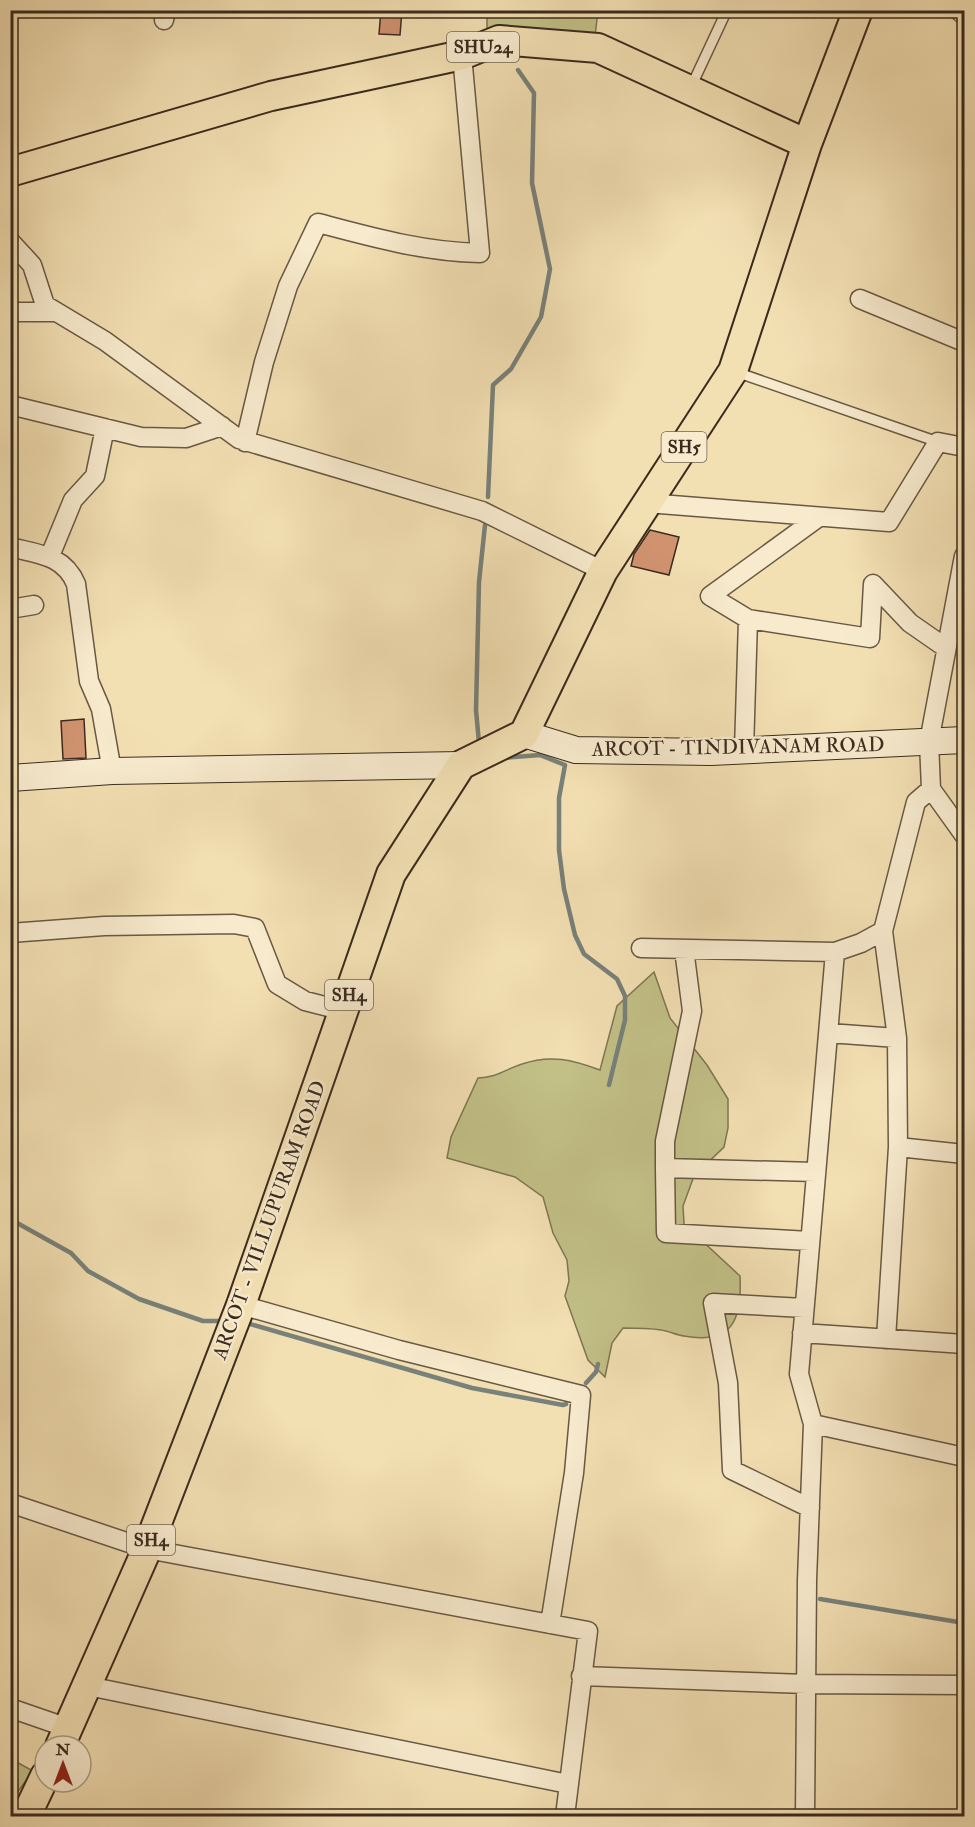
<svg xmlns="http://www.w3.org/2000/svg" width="975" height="1827" viewBox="0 0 975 1827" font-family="'IM FELL Double Pica',serif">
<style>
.green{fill:#c2c087;stroke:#7e7653;stroke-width:1.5}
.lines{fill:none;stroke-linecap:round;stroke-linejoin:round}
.stream{stroke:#78817a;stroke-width:4.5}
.building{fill:#d0926f;stroke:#3b2b1f;stroke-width:1.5}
.service-casing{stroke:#695844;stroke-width:12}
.minor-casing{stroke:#695844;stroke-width:21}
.secondary-casing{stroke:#3b2b1f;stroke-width:28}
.primary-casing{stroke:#3b2b1f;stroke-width:32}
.service{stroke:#f7eacd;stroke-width:9}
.minor{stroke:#f7eacd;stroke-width:18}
.secondary{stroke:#f7eacd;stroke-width:26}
.primary{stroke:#f2dfb2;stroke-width:28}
.labels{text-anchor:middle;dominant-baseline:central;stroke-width:5;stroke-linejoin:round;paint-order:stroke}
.shield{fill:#f7eacd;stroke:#736453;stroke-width:1.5}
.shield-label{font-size:18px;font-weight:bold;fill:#3b2b1f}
.street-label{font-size:20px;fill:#3b2b1f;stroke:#f7eacd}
</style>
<rect width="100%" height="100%" fill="#f2dfb2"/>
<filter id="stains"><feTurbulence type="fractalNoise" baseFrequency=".00333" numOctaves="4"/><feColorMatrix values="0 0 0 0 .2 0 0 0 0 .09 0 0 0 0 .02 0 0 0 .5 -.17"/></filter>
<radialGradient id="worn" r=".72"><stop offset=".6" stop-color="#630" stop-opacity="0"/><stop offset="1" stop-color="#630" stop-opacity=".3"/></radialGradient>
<path class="green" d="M 487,11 L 598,11 L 595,36 L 487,35 Z
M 654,972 L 670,1018 L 707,1065 L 728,1099 L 728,1128 L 724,1147 L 694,1176 L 683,1206 L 684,1224 L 740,1276 C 742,1318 734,1345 684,1336 C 676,1335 669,1331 661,1330 C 649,1328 636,1328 623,1328 L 612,1343 L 605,1377 L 588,1360 L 565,1296 L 569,1281 L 567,1260 L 553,1233 L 543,1197 L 515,1177 L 447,1158 L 451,1137 L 478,1078 C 496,1078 506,1069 522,1064 C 551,1054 573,1060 600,1070 L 617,1006 Z
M 11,1759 L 33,1771 L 11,1801 Z"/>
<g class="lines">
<path class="stream" d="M 481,15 L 482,10
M 488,497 L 493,385 L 511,369 L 541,317 L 550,269 L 532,183 L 534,93 L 518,70
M 479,743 L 476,710 L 479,582 L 485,525
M 503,758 L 540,755 L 565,765 L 559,798 L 559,850 L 564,889 L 575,935 L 584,954 L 617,979 L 625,996 L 625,1020 L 609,1085
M 10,1219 L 71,1253 L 88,1271 L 139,1299 L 203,1321 L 223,1321
M 243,1322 L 472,1388 L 563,1405 L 566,1404
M 586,1383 L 596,1372 L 598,1364
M 820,1599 L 964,1623"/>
</g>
<path class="building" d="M 381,10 L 402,10 L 400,35 L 379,34 Z
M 650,530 L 679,537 L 669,575 L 631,566 L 634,554 Z
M 84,719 L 86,758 L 63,759 L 61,721 Z"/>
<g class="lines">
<defs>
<path id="service" d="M 691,87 L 727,10
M 736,372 L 938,442"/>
<path id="minor" d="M 958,10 L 964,15
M 164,20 L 166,10
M 10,241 L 32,265 L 45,305 L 105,341 L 239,439 L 482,511 L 603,571
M 860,299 L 964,342
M 10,312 L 56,312
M 10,405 L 141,437 L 186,438 L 222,426
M 245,442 L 264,362 L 288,286 L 318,223 C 371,237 424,252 480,253 L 462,55
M 647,503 L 889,522 L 938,442 L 964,447
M 819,517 L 710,596 L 748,619 L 870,638 L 873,584 L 910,623 L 946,648
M 10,547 C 38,554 64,555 76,584 L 89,681 L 101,709 L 112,771
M 50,556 L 73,500 L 95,476 L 105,428
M 10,609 L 34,605
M 744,750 L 748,619
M 931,789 L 964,835
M 883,931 L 897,1038
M 10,933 L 104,926 L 234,924 L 255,928 L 277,984 L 305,1001 L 344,1011
M 641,948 L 835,952 L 861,943 L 883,931 L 916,802 L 931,789 L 929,742 L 964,556
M 684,949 L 692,1011 L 665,1141 L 665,1168 L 815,1172
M 829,1033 L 897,1038 L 898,1147 L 964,1154
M 665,1168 L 666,1233 L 809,1241
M 241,1305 L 399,1350 L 581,1395 L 574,1473 L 550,1624
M 804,1308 L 713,1303 L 728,1383 L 732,1470 L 810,1508
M 802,1333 L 964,1344
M 886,1339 L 898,1147
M 813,1424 L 964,1457
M 10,1503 L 147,1549 L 588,1631 L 565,1816
M 581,1676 L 806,1684 L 964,1685
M 88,1686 L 568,1784
M 10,1708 L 68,1728
M 805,1816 L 807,1580 L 813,1424 L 799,1374 L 835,952"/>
<path id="secondary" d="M 524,734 L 576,750 L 711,752 L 964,740
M 10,778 L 112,771 L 461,765"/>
<path id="primary" d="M 10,172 L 271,96 L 462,55 L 499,40 L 598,48 L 807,144 L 858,10
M 60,1746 L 147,1549 L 241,1305 L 391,874 L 461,765 L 524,734 L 603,571 L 733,371 L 807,144
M 26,1816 L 45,1776"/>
</defs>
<use href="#service" class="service-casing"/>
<use href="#minor" class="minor-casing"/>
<use href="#secondary" class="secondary-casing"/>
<use href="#primary" class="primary-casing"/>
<use href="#service" class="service"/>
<use href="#minor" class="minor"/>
<use href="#secondary" class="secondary"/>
<use href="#primary" class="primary"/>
</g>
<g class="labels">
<g class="shield">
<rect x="447" y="32" width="72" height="30" rx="4.5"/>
<rect x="661.5" y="432" width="45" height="30" rx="4.5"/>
<rect x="325" y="980" width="48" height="30" rx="4.5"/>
<rect x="127" y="1525" width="48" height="30" rx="4.5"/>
</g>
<g class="shield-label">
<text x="483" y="47">SHU24</text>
<text x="684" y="447">SH5</text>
<text x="349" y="995">SH4</text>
<text x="151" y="1540">SH4</text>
</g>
<g class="street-label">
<text transform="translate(738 747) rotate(-1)">ARCOT - TINDIVANAM ROAD</text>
<text transform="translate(269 1220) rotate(-70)">ARCOT - VILLUPURAM ROAD</text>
</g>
</g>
<rect width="975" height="1827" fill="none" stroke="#f2dfb2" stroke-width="36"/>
<rect x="12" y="12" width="951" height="1803" fill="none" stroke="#3b2b1f" stroke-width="3"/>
<rect x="18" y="18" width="939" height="1791" fill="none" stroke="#3b2b1f" stroke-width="1.5"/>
<g transform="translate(63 1764)"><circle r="28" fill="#f7eacd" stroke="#ac9e87" stroke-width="1.5"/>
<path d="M0-4.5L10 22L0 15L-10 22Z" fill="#8f2418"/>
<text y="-9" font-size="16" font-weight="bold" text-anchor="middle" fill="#3b2b1f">N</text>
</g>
<rect width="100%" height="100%" filter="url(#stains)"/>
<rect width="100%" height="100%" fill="url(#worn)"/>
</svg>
